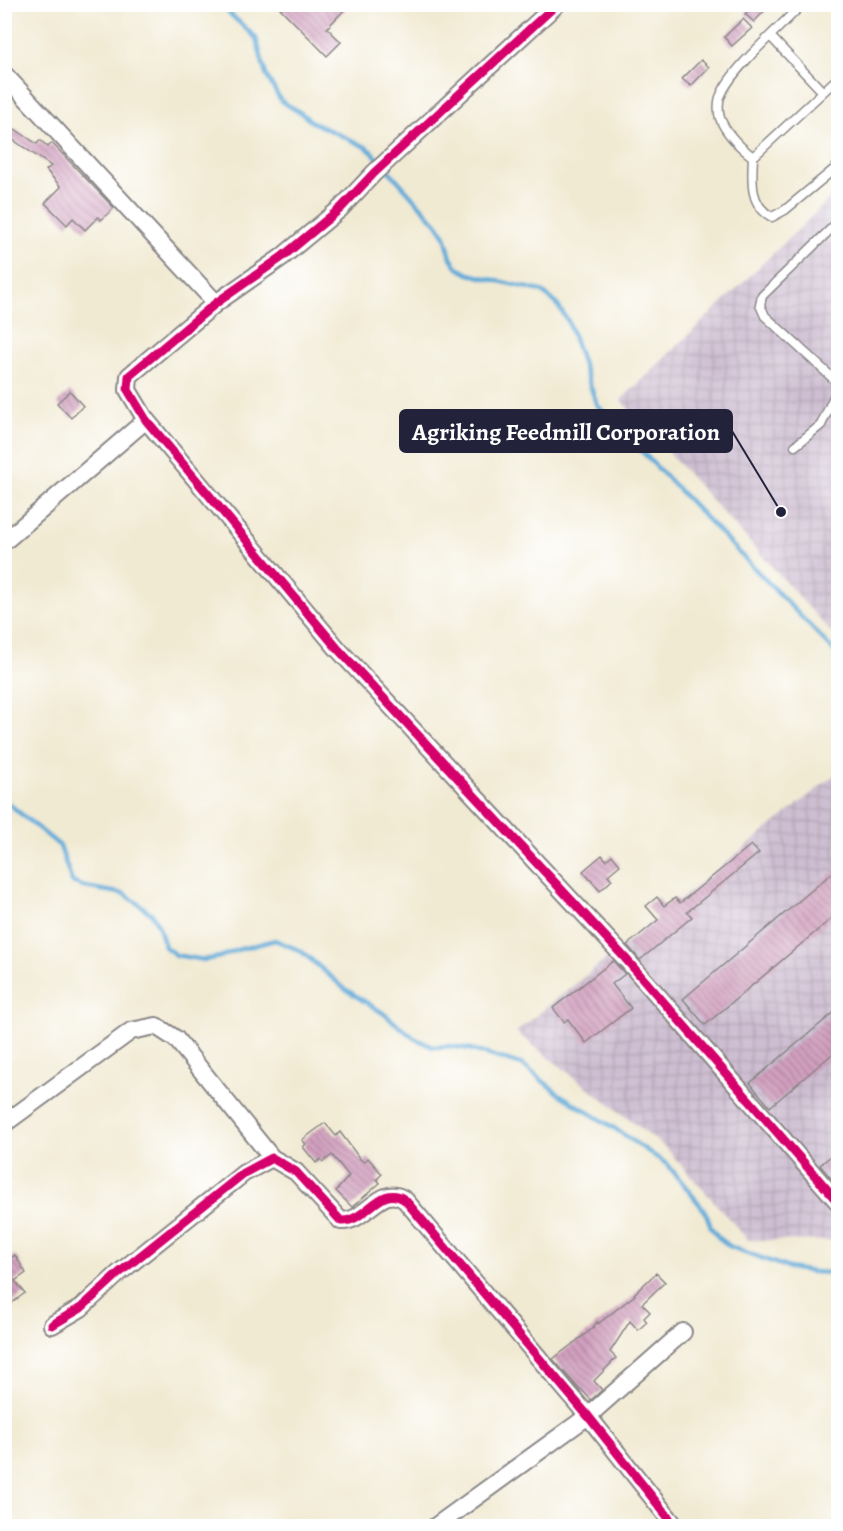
<svg xmlns="http://www.w3.org/2000/svg" width="843" height="1531" viewBox="0 0 843 1531" font-family="Alegreya,serif">
<style>
.industrial{fill:url(#industrial-grid)}
.lines{fill:none;stroke-linecap:round;stroke-linejoin:round}
.stream{stroke:#60aad8;stroke-width:4.5}
.building{fill:url(#building-back-hatch)}
.lane-casing{stroke:#8a8687;stroke-width:11}
.street-casing{stroke:#8a8687;stroke-width:20}
.lane{stroke:#fff;stroke-width:8}
.street{stroke:#fff;stroke-width:16}
.cycleway-casing{stroke:#fff;stroke-width:13}
.cycleway{stroke:#d6006c;stroke-width:9}
.leader{fill:none;stroke:#22223b;stroke-width:2}
.callout-dot{fill:#22223b;stroke:#fff;stroke-width:2}
.callout{fill:#22223b;stroke:#22223b;stroke-width:2}
.callout-label{font-size:24px;text-anchor:middle;font-weight:bold;fill:#fff}
</style>
<defs>
<pattern id="industrial-grid" width="8" height="8" patternUnits="userSpaceOnUse" patternTransform="scale(1.5)"><rect width="8" height="8" fill="#cebed1"/><path d="M0 4h8M4 0v8" fill="none" stroke="#b1a3b4"/></pattern>
<pattern id="building-back-hatch" width="6" height="6" patternUnits="userSpaceOnUse" patternTransform="scale(1.5)"><rect width="6" height="6" fill="#d2a0bf"/><path d="M-1 5l2 2M0 0l6 6M5-1l2 2" fill="none" stroke="#aa829c"/></pattern>
</defs>
<rect width="100%" height="100%" fill="#fff"/>
<filter id="ink" filterUnits="userSpaceOnUse"><feTurbulence type="fractalNoise" baseFrequency=".0167" numOctaves="2"/><feDisplacementMap in="SourceGraphic" scale="12" xChannelSelector="R" yChannelSelector="G"/><feConvolveMatrix kernelMatrix="1 2 1 2 8 2 1 2 1" color-interpolation-filters="sRGB"/></filter>
<filter id="wash" filterUnits="userSpaceOnUse"><feTurbulence type="fractalNoise" baseFrequency=".008" numOctaves="4" result="noise"/><feDisplacementMap in="SourceGraphic" scale="24" xChannelSelector="R" yChannelSelector="G"/><feGaussianBlur stdDeviation="1.35" result="paint"/><feColorMatrix in="noise" values="0 0 0 0 0 0 0 0 0 0 0 0 0 0 0 0 0 1.4 0 .05"/><feComposite in="paint" operator="in"/></filter>
<g filter="url(#wash)">
<rect width="100%" height="100%" fill="#f1ead3"/>
<path class="industrial" d="M 838,191 L 838,625 L 831,632 L 621,400 Z
M 838,772 L 838,1241 L 748,1240 L 666,1148 L 516,1032 Z"/>
<g class="lines">
<path class="stream" d="M 223,4 L 227,11 L 256,38 L 266,75 L 281,101 L 301,113 L 312,122 L 366,147 L 373,153 L 437,224 L 445,236 L 451,258 L 458,268 L 469,274 L 541,291 L 556,303 L 568,321 L 597,405 L 838,655
M 4,800 L 60,846 L 72,882 L 85,887 L 125,894 L 152,914 L 159,927 L 165,947 L 176,955 L 204,960 L 220,957 L 237,950 L 275,940 L 301,951 L 345,989 L 383,1013 L 414,1038 L 433,1047 L 449,1046 L 470,1049 L 523,1065 L 559,1094 L 614,1128 L 668,1165 L 705,1211 L 711,1227 L 718,1237 L 731,1247 L 789,1268 L 813,1272 L 832,1273 L 838,1271"/>
</g>
<g id="blocks">
<path class="building" d="M 276,4 L 350,4 L 327,28 L 341,42 L 327,56 Z
M 754,4 L 771,4 L 754,22 L 745,14 Z
M 743,19 L 752,28 L 732,46 L 724,37 Z
M 701,60 L 709,67 L 691,86 L 682,79 Z
M 15,129 L 37,144 L 40,140 L 48,147 L 52,143 L 114,208 L 101,220 L 98,217 L 85,230 L 73,218 L 67,225 L 45,203 L 61,187 L 46,170 L 51,166 L 9,137 Z
M 70,391 L 83,406 L 71,418 L 57,403 Z
M 751,845 L 759,853 L 687,912 L 692,917 L 640,960 L 627,945 L 658,920 L 646,906 L 657,897 L 664,906 L 675,898 L 680,903 Z
M 602,855 L 606,860 L 612,855 L 620,865 L 608,875 L 612,880 L 600,891 L 583,871 Z
M 838,868 L 838,913 L 705,1025 L 683,999 Z
M 613,961 L 625,974 L 612,984 L 631,1008 L 586,1043 L 568,1019 L 564,1022 L 553,1008 Z
M 838,1009 L 838,1049 L 770,1107 L 750,1083 Z
M 325,1123 L 336,1136 L 340,1132 L 360,1159 L 364,1162 L 368,1158 L 382,1174 L 377,1179 L 380,1183 L 352,1207 L 336,1191 L 349,1176 L 332,1155 L 323,1162 L 321,1159 L 316,1163 L 303,1147 L 306,1144 L 302,1140 Z
M 838,1150 L 838,1187 L 820,1165 Z
M 15,1255 L 26,1273 L 15,1281 L 25,1293 L 4,1309 L 4,1262 Z
M 656,1273 L 665,1282 L 642,1304 L 650,1312 L 644,1318 L 647,1322 L 638,1330 L 630,1321 L 610,1352 L 616,1358 L 594,1381 L 602,1390 L 591,1400 L 581,1389 L 580,1390 L 553,1359 L 592,1329 L 597,1322 L 599,1323 L 635,1295 L 634,1294 Z"/>
</g>
</g>
<g filter="url(#ink)">
<use href="#blocks" fill-opacity="0" stroke="#8a8687" stroke-width="1.5"/>
<g class="lines">
<defs>
<path id="lane" d="M 802,4 C 781,27 732,68 721,95 C 718,100 718,112 720,118 C 726,134 740,147 753,157 L 838,78
M 771,37 L 823,92
M 753,157 C 752,180 749,205 772,217 L 785,210 L 838,166
M 838,222 L 762,296 L 760,305 L 765,316 L 838,383
M 795,446 L 821,425 L 838,388"/>
<path id="street" d="M 557,4 L 374,173 L 341,208 L 282,257 L 216,303 L 129,376 L 128,390 L 146,420 L 337,648 L 625,958 L 838,1202
M 4,74 L 216,303
M 4,542 L 146,420
M 4,1124 L 131,1031 L 156,1026 L 176,1039 L 272,1158
M 52,1325 L 81,1308 L 119,1273 L 244,1173 L 272,1158 L 296,1172 L 341,1221 C 366,1223 381,1182 405,1200 L 588,1416 L 675,1526
M 436,1526 L 588,1416 L 683,1332"/>
</defs>
<use href="#lane" class="lane-casing"/>
<use href="#street" class="street-casing"/>
<use href="#lane" class="lane"/>
<use href="#street" class="street"/>
<defs>
<path id="cycleway" d="M 557,4 L 374,173 L 341,208 L 282,257 L 216,303 L 129,376 L 128,390 L 146,420 L 337,648 L 625,958 L 838,1202
M 52,1325 L 81,1308 L 119,1273 L 244,1173 L 272,1158 L 296,1172 L 341,1221 C 366,1223 381,1182 405,1200 L 588,1416 L 675,1526"/>
</defs>
<use href="#cycleway" class="cycleway-casing"/>
<use href="#cycleway" class="cycleway"/>
</g>
</g>
<path class="leader" d="M781 512L732 431"/>
<circle class="callout-dot" cx="781" cy="512" r="6"/>
<rect class="callout" x="400" y="410" width="332" height="42" rx="6"/>
<g class="callout-label">
<text x="566" y="440">Agriking Feedmill Corporation</text>
</g>
<rect width="843" height="1531" fill="none" stroke="#fff" stroke-width="24"/>
</svg>
